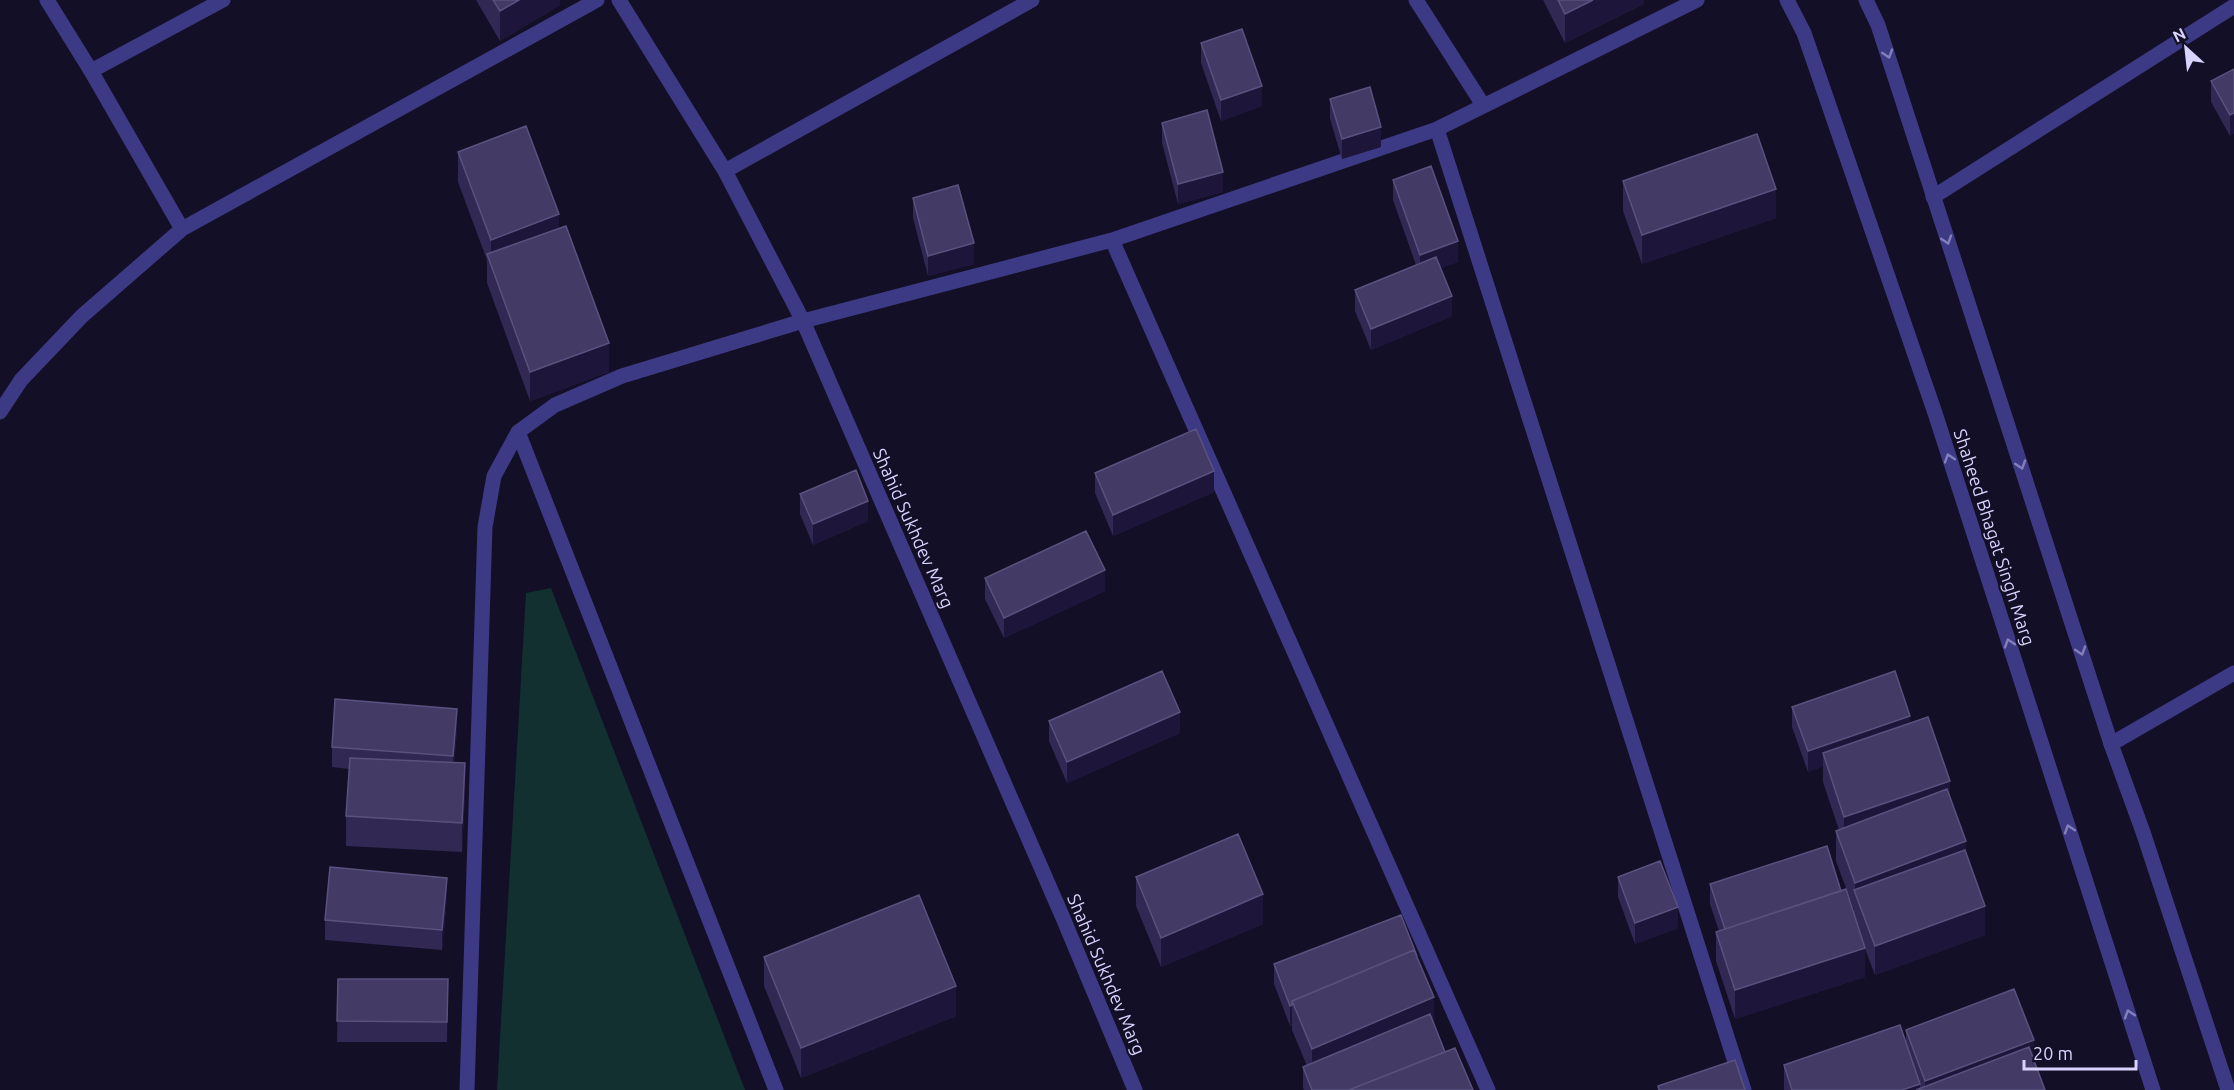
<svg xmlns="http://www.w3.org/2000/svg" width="2234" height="1090" viewBox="0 0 2234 1090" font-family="Ubuntu,sans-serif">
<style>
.green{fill:#12302f}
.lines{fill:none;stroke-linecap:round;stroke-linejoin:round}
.minor{stroke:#3d3a85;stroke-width:15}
.tertiary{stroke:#3d3a85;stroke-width:15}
.wall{fill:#312854}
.shaded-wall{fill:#1d163a}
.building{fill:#433a66;stroke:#5a527e;stroke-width:1.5}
.oneway{stroke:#837fbc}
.labels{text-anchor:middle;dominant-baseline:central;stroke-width:4.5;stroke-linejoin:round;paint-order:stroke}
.street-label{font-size:18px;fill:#d9d4ff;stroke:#130f26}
</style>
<rect width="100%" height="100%" fill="#130f26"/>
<path class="green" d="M 551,588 L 745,1090 L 497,1090 L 526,593 Z"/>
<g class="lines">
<path class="minor" d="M 47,0 L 91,71 L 182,229
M 619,0 L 725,171 L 803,321 L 1063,918 L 1135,1090
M 1416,0 L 1483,105
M 91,71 L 223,0
M 1437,129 L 1744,1090
M 725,171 L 1032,0
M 1933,197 L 2234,6
M 1112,240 L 1488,1090
M 0,412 L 21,380 L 82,316 L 182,229 L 597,0
M 518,432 L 776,1090
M 2111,744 L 2234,673
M 467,1090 L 485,527 L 494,476 L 518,432 L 555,405 L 622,376 L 803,321 L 1112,240 L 1437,129 L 1697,0"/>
<path class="tertiary" d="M 1787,0 L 1804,33 L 1935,413 L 2153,1090
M 1866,0 L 1878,25 L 2111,744 L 2143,832 L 2228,1090"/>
</g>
<path class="wall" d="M 476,0 L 560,0 L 560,5 L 500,41 Z
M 1543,0 L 1644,0 L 1644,4 L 1565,43 Z
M 1201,43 L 1262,106 L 1221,121 L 1201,63 Z
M 2234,69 L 2234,133 L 2230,136 L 2211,102 L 2211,81 Z
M 1330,99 L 1381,147 L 1342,159 L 1330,119 Z
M 1162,123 L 1223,192 L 1178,204 L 1162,143 Z
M 458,152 L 559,228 L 609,372 L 530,401 L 487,283 L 487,260 L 458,182 Z
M 1393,180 L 1458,262 L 1440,268 L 1452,316 L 1371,350 L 1355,311 L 1355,290 L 1416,265 L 1393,200 Z
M 1623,181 L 1776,218 L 1642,264 L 1623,211 Z
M 913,198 L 974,264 L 928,276 L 913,218 Z
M 1095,473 L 1214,492 L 1113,536 L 1095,493 Z
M 800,494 L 868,521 L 813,545 L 800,514 Z
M 985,578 L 1105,591 L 1004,638 L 985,599 Z
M 1792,707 L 1910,723 L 1950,797 L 1966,855 L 1985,935 L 1875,975 L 1865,949 L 1865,977 L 1735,1019 L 1716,961 L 1716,932 L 1719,931 L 1710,904 L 1710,884 L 1841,891 L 1854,915 L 1854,910 L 1836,861 L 1836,831 L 1839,830 L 1823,782 L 1823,766 L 1808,772 L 1792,727 Z
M 1049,721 L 1180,733 L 1067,783 L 1049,741 Z
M 457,730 L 454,763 L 465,793 L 462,852 L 346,846 L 346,816 L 349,769 L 332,767 L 332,747 Z
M 1136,877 L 1263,924 L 1161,967 L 1136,906 Z
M 1618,877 L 1678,928 L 1635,944 L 1618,897 Z
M 447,898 L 442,950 L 325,940 L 325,920 Z
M 764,957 L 956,1016 L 801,1078 L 764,986 Z
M 1274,964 L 1434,1024 L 1445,1052 L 1473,1090 L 1304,1090 L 1303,1088 L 1303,1067 L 1307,1066 L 1292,1030 L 1292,1025 L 1290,1026 L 1274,984 Z
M 338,979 L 448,979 L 447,1042 L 337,1042 Z
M 1906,1030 L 2034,1060 L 2045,1090 L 1784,1090 L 1784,1065 L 1906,1042 Z"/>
<path class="shaded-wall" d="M 519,0 L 560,0 L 560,5 L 500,41 L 500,11 Z
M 1593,0 L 1644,0 L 1644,4 L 1565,43 L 1565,14 Z
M 1262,86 L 1262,106 L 1221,121 L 1221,100 Z
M 2234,113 L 2234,133 L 2230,136 L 2230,115 Z
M 1381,127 L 1381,147 L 1342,159 L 1342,139 Z
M 1223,172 L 1223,192 L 1178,204 L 1178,184 Z
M 1776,189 L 1776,218 L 1642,264 L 1642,235 Z
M 559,214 L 559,244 L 491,263 L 491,240 Z
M 1458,241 L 1458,262 L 1420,275 L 1420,255 Z
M 974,243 L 974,264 L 928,276 L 928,256 Z
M 1452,296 L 1452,316 L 1371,350 L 1371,329 Z
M 609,343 L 609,372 L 530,401 L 530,372 Z
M 1214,471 L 1214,492 L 1113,536 L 1113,515 Z
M 868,501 L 868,521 L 813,545 L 813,524 Z
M 1105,570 L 1105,591 L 1004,638 L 1004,618 Z
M 457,709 L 457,730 L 453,777 L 453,756 Z
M 1180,712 L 1180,733 L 1067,783 L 1067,762 Z
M 1910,716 L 1910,736 L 1823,753 L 1823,766 L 1808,772 L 1808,751 Z
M 465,763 L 465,793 L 462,852 L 462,823 Z
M 1950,781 L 1950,811 L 1844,846 L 1844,817 Z
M 1966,841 L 1966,871 L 1855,893 L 1855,883 Z
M 447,878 L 447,898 L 442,950 L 442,930 Z
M 1263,894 L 1263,924 L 1161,967 L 1161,938 Z
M 1985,906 L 1985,935 L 1875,975 L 1875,946 Z
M 1678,907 L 1678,928 L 1635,944 L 1635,923 Z
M 1865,948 L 1865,977 L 1735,1019 L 1735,990 Z
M 956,986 L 956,1016 L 801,1078 L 801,1048 Z
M 1434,997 L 1434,1027 L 1312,1078 L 1312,1049 Z
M 1292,1005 L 1292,1025 L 1290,1026 L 1290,1006 Z
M 2034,1040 L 2034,1060 L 1925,1090 L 1925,1081 Z
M 1920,1084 L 1920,1090 L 1902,1090 Z"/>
<path class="building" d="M 493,0 L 519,0 L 500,11 Z
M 1558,0 L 1593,0 L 1565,14 Z
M 1242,29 L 1262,86 L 1221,100 L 1201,43 Z
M 2234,69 L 2234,113 L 2230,115 L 2211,81 Z
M 1370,87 L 1381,127 L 1342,139 L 1330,99 Z
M 1207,110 L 1223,172 L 1178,184 L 1162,123 Z
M 526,126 L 559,214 L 491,240 L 458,152 Z
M 1757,134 L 1776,189 L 1642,235 L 1623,181 Z
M 1431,166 L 1458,241 L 1420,255 L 1393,180 Z
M 958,185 L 974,243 L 928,256 L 913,198 Z
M 566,226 L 609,343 L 530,372 L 487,254 Z
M 1436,257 L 1452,296 L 1371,329 L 1355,290 Z
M 1196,429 L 1214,471 L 1113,515 L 1095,473 Z
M 856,470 L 868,501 L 813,524 L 800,494 Z
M 1086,531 L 1105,570 L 1004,618 L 985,578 Z
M 1162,671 L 1180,712 L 1067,762 L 1049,721 Z
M 1895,671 L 1910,716 L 1808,751 L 1792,707 Z
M 335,699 L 457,709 L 453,756 L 332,747 Z
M 1928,717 L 1950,781 L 1844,817 L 1823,753 Z
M 350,758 L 465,763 L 462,823 L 346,816 Z
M 1947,789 L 1966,841 L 1855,883 L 1836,831 Z
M 1238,834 L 1263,894 L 1161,938 L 1136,877 Z
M 1827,846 L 1841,891 L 1725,929 L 1710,884 Z
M 1965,850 L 1985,906 L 1875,946 L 1854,890 Z
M 1660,861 L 1678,907 L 1635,923 L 1618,877 Z
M 330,867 L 447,878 L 442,930 L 325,920 Z
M 1846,889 L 1865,948 L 1735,990 L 1716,932 Z
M 919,895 L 956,986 L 801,1048 L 764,957 Z
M 1401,915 L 1417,956 L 1414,950 L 1292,1001 L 1292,1005 L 1290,1006 L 1274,964 Z
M 1414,950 L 1434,997 L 1312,1049 L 1292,1001 Z
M 338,979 L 448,979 L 447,1022 L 337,1021 Z
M 2014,989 L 2034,1040 L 1925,1081 L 1906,1030 Z
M 1430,1014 L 1445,1052 L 1349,1090 L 1312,1090 L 1303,1067 Z
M 1900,1025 L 1920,1084 L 1902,1090 L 1792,1090 L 1784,1065 Z
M 2029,1047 L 2045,1090 L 1916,1090 Z
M 1455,1048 L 1473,1090 L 1349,1090 Z
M 1735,1060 L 1745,1090 L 1659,1090 L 1658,1086 Z"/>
<defs><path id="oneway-chevron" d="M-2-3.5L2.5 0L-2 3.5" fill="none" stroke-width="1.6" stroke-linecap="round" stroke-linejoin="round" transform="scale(1.5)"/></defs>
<g class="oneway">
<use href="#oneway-chevron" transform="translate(1888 54) rotate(72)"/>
<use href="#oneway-chevron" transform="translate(1947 240) rotate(72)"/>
<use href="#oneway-chevron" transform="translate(1949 458) rotate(-108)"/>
<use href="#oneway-chevron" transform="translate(2021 465) rotate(72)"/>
<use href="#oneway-chevron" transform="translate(2009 643) rotate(-108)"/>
<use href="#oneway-chevron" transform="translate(2081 651) rotate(72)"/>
<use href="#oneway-chevron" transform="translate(2069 829) rotate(-108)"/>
<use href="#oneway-chevron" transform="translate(2129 1014) rotate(-108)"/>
</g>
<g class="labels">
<g class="street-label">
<text transform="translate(914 528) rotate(66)">Shahid Sukhdev Marg</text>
<text transform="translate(1995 537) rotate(72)">Shaheed Bhagat Singh Marg</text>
<text transform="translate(1107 974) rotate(67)">Shahid Sukhdev Marg</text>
</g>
</g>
<g transform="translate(2186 48) rotate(333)" stroke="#130f26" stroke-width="4.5" paint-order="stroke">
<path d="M0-4.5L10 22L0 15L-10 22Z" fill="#d9d4ff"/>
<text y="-9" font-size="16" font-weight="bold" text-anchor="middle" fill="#d9d4ff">N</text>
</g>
<path d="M2024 1060v9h112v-9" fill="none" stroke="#d9d4ff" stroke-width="3"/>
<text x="2033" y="1060" font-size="18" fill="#d9d4ff" stroke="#130f26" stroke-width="4.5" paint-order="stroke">20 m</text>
</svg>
